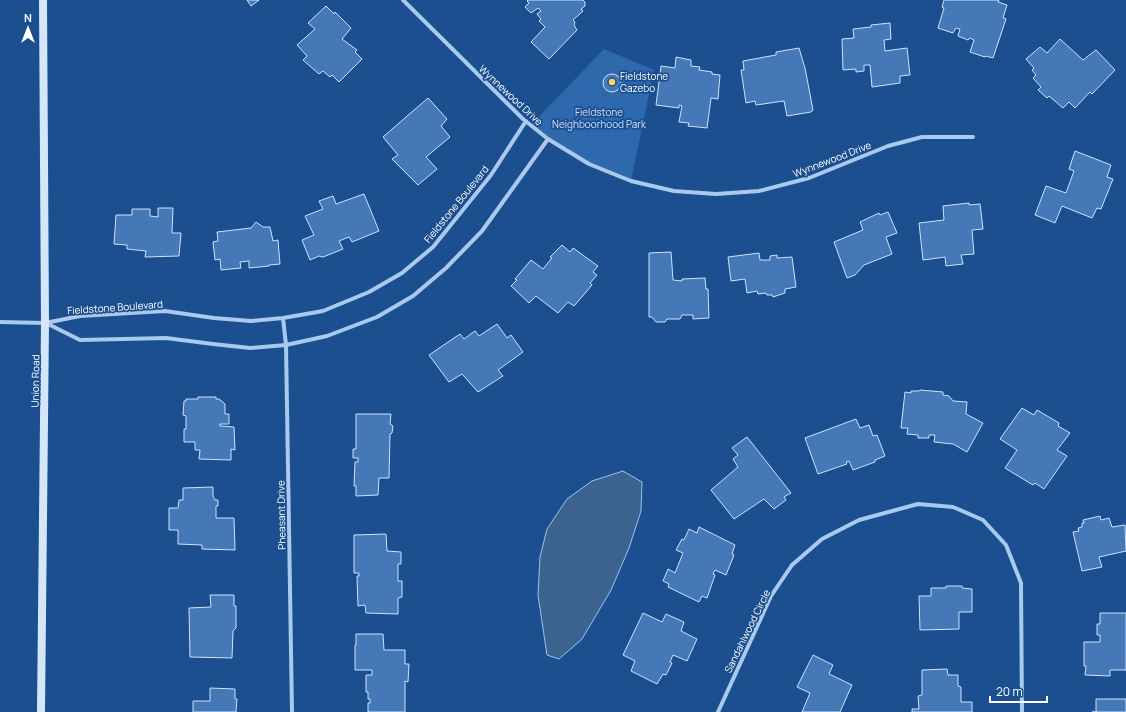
<svg xmlns="http://www.w3.org/2000/svg" width="1126" height="712" viewBox="0 0 1126 712" font-family="Manrope,sans-serif">
<style>
.green{fill:#2e69ad}
.water{fill:#3c6290;stroke:#9cc4f0}
.building{fill:#4478b7;stroke:#cfe3fa}
.lines{fill:none;stroke-linecap:round;stroke-linejoin:round}
.street{stroke:#a9c9ee;stroke-width:4}
.secondary{stroke:#d6e6fa;stroke-width:8}
.poi-dot{fill:#ffd166;stroke:#1b4f8f;stroke-width:1.5}
.labels{text-anchor:middle;dominant-baseline:central;stroke-width:3.5;stroke-linejoin:round;paint-order:stroke}
.poi-label{font-size:10px;fill:#fff;stroke:#1b4f8f;text-anchor:start}
.street-label{font-size:10px;fill:#fff;stroke:#1b4f8f}
.park-label{font-size:10px;fill:#cfe3fa;stroke:#1b4f8f}
</style>
<rect width="100%" height="100%" fill="#1b4f8f"/>
<path class="green" d="M 604,49 L 654,70 L 631,181 L 589,164 L 531,125 Z"/>
<path class="water" d="M 623,471 L 642,482 L 641,511 L 629,548 L 611,590 L 582,639 L 559,659 L 547,655 L 538,595 L 540,557 L 547,529 L 567,499 L 592,481 Z"/>
<path class="building" d="M 247,0 L 259,0 L 251,6 Z
M 528,0 L 583,0 L 585,2 L 585,6 L 581,9 L 583,11 L 573,20 L 575,22 L 574,25 L 577,30 L 549,59 L 531,42 L 545,27 L 539,21 L 541,19 L 537,14 L 541,11 L 538,8 L 531,13 L 525,7 L 529,3 L 527,1 Z
M 944,0 L 999,0 L 998,2 L 1007,5 L 1003,18 L 1006,19 L 993,58 L 986,56 L 985,57 L 970,52 L 974,40 L 970,38 L 968,40 L 958,36 L 960,29 L 956,28 L 953,33 L 938,28 L 944,8 L 942,7 Z
M 326,6 L 334,14 L 335,12 L 351,28 L 342,39 L 357,50 L 355,52 L 362,59 L 339,82 L 332,75 L 330,77 L 323,71 L 319,74 L 303,60 L 307,56 L 297,45 L 315,29 L 308,23 Z
M 890,23 L 891,39 L 884,40 L 885,51 L 907,48 L 910,75 L 900,76 L 900,83 L 872,87 L 870,65 L 864,65 L 864,71 L 856,72 L 856,69 L 843,70 L 842,39 L 854,38 L 853,29 L 871,27 L 871,25 Z
M 1060,39 L 1083,60 L 1096,50 L 1115,70 L 1092,94 L 1090,92 L 1075,108 L 1069,102 L 1063,108 L 1049,96 L 1047,98 L 1038,90 L 1041,87 L 1033,78 L 1036,75 L 1032,70 L 1034,68 L 1026,59 L 1040,47 L 1047,53 Z
M 799,48 L 805,68 L 813,110 L 811,112 L 787,116 L 784,101 L 756,105 L 755,101 L 746,103 L 741,70 L 744,70 L 743,61 L 776,55 L 776,52 Z
M 676,57 L 691,60 L 691,66 L 700,67 L 699,70 L 712,72 L 712,74 L 720,75 L 718,99 L 711,98 L 707,128 L 688,126 L 689,123 L 679,122 L 682,106 L 679,105 L 679,108 L 656,105 L 661,66 L 675,68 Z
M603 83a9 9 0 1 1 18 0a9 9 0 1 1-18 0Z
M 428,98 L 447,119 L 441,126 L 450,137 L 426,157 L 437,169 L 418,185 L 392,159 L 398,155 L 383,137 Z
M 1075,151 L 1111,165 L 1107,177 L 1113,179 L 1101,209 L 1097,208 L 1092,218 L 1062,206 L 1055,223 L 1035,215 L 1046,186 L 1066,193 L 1074,171 L 1069,169 Z
M 364,194 L 379,231 L 352,242 L 349,237 L 339,241 L 343,249 L 323,257 L 319,256 L 310,260 L 302,240 L 314,235 L 305,216 L 323,209 L 319,201 L 333,196 L 336,204 Z
M 969,203 L 969,205 L 980,204 L 983,229 L 972,230 L 974,254 L 961,255 L 963,264 L 946,266 L 945,257 L 923,260 L 919,223 L 944,220 L 943,206 Z
M 158,208 L 173,208 L 172,233 L 181,233 L 179,256 L 145,257 L 146,251 L 127,249 L 127,245 L 114,244 L 116,215 L 132,215 L 132,209 L 150,209 L 150,216 L 158,217 Z
M 888,212 L 897,233 L 886,237 L 892,254 L 864,265 L 855,275 L 847,278 L 834,242 L 863,230 L 860,222 L 879,213 L 880,215 Z
M 256,222 L 263,227 L 270,227 L 273,241 L 278,240 L 280,264 L 269,265 L 269,266 L 249,268 L 249,261 L 240,262 L 241,268 L 221,270 L 220,259 L 215,260 L 213,242 L 218,241 L 217,232 L 251,228 Z
M 562,245 L 570,252 L 573,248 L 598,266 L 593,272 L 597,275 L 590,283 L 592,285 L 574,306 L 568,302 L 558,313 L 536,296 L 529,303 L 511,286 L 517,280 L 515,279 L 531,260 L 543,269 L 552,258 L 550,257 Z
M 671,252 L 673,280 L 682,281 L 682,279 L 705,278 L 706,289 L 708,289 L 709,318 L 693,319 L 693,315 L 682,315 L 680,319 L 667,319 L 665,322 L 656,322 L 652,317 L 649,317 L 649,253 Z
M 759,253 L 760,260 L 770,260 L 770,256 L 777,255 L 777,258 L 792,257 L 796,287 L 785,289 L 785,293 L 773,297 L 772,295 L 767,295 L 766,293 L 758,294 L 757,291 L 747,293 L 745,279 L 731,281 L 728,257 Z
M 497,324 L 507,338 L 511,335 L 523,352 L 498,370 L 503,376 L 478,392 L 462,374 L 449,382 L 429,355 L 460,334 L 464,339 L 475,331 L 479,336 Z
M 920,390 L 943,392 L 943,395 L 949,396 L 953,401 L 967,402 L 966,414 L 983,423 L 967,452 L 953,444 L 934,442 L 935,435 L 929,435 L 929,438 L 918,438 L 918,435 L 907,434 L 908,428 L 901,428 L 905,392 L 911,393 L 911,391 L 919,391 Z
M 198,397 L 216,397 L 216,399 L 219,399 L 225,404 L 225,414 L 229,414 L 229,424 L 220,424 L 220,426 L 234,427 L 235,450 L 231,449 L 231,460 L 199,459 L 200,450 L 195,450 L 195,442 L 184,442 L 184,429 L 186,429 L 186,416 L 183,415 L 184,401 L 186,401 L 186,399 L 198,399 Z
M 1022,408 L 1034,415 L 1037,410 L 1059,423 L 1058,426 L 1070,433 L 1057,450 L 1067,456 L 1044,489 L 1035,483 L 1033,485 L 1005,468 L 1017,450 L 1000,439 Z
M 356,414 L 391,414 L 390,424 L 393,426 L 392,433 L 390,434 L 389,478 L 379,478 L 378,495 L 356,496 L 356,486 L 354,486 L 355,462 L 358,462 L 358,458 L 353,458 L 353,449 L 356,449 Z
M 856,419 L 860,428 L 869,425 L 873,436 L 877,435 L 885,456 L 875,460 L 875,462 L 853,470 L 849,461 L 846,462 L 847,464 L 818,474 L 805,438 Z
M 747,437 L 791,493 L 784,497 L 786,500 L 774,509 L 764,499 L 734,519 L 711,490 L 738,467 L 733,459 L 738,455 L 732,448 Z
M 213,487 L 213,496 L 215,500 L 218,500 L 218,506 L 216,506 L 216,518 L 234,518 L 235,550 L 202,549 L 202,545 L 178,544 L 178,530 L 169,530 L 169,508 L 178,508 L 179,500 L 183,500 L 183,488 Z
M 1100,516 L 1101,520 L 1109,518 L 1112,527 L 1125,525 L 1126,551 L 1099,557 L 1102,567 L 1082,571 L 1073,532 L 1079,531 L 1078,528 L 1082,527 L 1082,523 L 1084,523 L 1083,520 Z
M 699,527 L 735,545 L 732,554 L 734,555 L 726,575 L 715,570 L 713,574 L 715,575 L 707,598 L 702,596 L 699,602 L 668,587 L 669,584 L 663,581 L 668,569 L 675,573 L 683,553 L 676,550 L 682,539 L 684,540 L 689,529 L 697,533 Z
M 386,534 L 387,551 L 401,552 L 401,564 L 398,564 L 398,581 L 402,581 L 402,597 L 398,598 L 398,614 L 366,613 L 365,605 L 358,606 L 357,576 L 359,576 L 359,573 L 354,573 L 354,535 Z
M 946,586 L 962,586 L 962,588 L 972,589 L 972,612 L 959,612 L 959,629 L 920,630 L 919,596 L 931,596 L 931,588 L 946,588 Z
M 210,595 L 234,595 L 234,606 L 236,606 L 236,628 L 233,631 L 232,658 L 190,657 L 189,608 L 211,607 Z
M 643,613 L 662,622 L 666,614 L 684,622 L 681,631 L 697,639 L 687,661 L 673,655 L 670,662 L 672,663 L 666,675 L 663,674 L 657,684 L 631,671 L 635,661 L 623,655 Z
M 1100,613 L 1126,613 L 1126,670 L 1110,670 L 1110,676 L 1085,675 L 1086,666 L 1084,666 L 1084,642 L 1100,642 L 1100,635 L 1097,635 L 1097,624 L 1100,624 Z
M 356,634 L 383,634 L 384,650 L 405,650 L 405,664 L 409,664 L 408,682 L 405,681 L 405,712 L 368,712 L 368,703 L 370,703 L 370,699 L 368,699 L 368,692 L 366,692 L 366,675 L 372,675 L 372,670 L 355,670 L 355,645 L 356,645 Z
M 813,655 L 833,665 L 829,674 L 852,685 L 840,712 L 802,712 L 810,693 L 797,687 Z
M 947,669 L 948,675 L 958,675 L 958,686 L 961,687 L 961,702 L 972,702 L 972,712 L 912,712 L 912,709 L 919,709 L 918,696 L 922,695 L 922,670 Z
M 210,688 L 235,689 L 235,699 L 237,699 L 236,712 L 193,712 L 193,701 L 210,701 Z
M 1096,699 L 1126,699 L 1126,712 L 1092,712 L 1096,712 Z"/>
<g class="lines">
<path class="street" d="M 403,0 L 523,119 L 548,139 L 589,164 L 631,181 L 674,191 L 716,194 L 759,191 L 809,178 L 888,146 L 922,137 L 973,137
M 283,318 L 286,345 L 292,712
M 0,322 L 45,323 L 80,316 L 165,311 L 214,318 L 251,321 L 283,318 L 323,311 L 369,292 L 402,273 L 433,247 L 491,175 L 526,121
M 46,323 L 80,340 L 166,338 L 213,344 L 250,348 L 286,345 L 327,336 L 377,317 L 413,296 L 446,268 L 482,231 L 548,139
M 718,712 L 771,596 L 792,565 L 822,539 L 859,520 L 918,504 L 953,507 L 983,520 L 1006,545 L 1021,583 L 1022,712"/>
<path class="secondary" d="M 41,712 L 45,323 L 43,0"/>
</g>
<circle class="poi-dot" cx="612" cy="82" r="4"/>
<g class="labels">
<g class="poi-label">
<text x="620" y="76">Fieldstone<tspan x="620" dy="12">Gazebo</tspan></text>
</g>
<g class="street-label">
<text transform="translate(511 95) rotate(43)">Wynnewood Drive</text>
<text transform="translate(832 159) rotate(-21)">Wynnewood Drive</text>
<text transform="translate(456 204) rotate(-51)">Fieldstone Boulevard</text>
<text transform="translate(115 307) rotate(-4)">Fieldstone Boulevard</text>
<text transform="translate(35 381) rotate(-89)">Union Road</text>
<text transform="translate(281 515) rotate(-91)">Pheasant Drive</text>
<text transform="translate(747 631) rotate(-64)">Sandahlwood Circle</text>
</g>
<g class="park-label">
<text x="599" y="112">Fieldstone<tspan x="599" dy="12">Neighboorhood Park</tspan></text>
</g>
</g>
<g transform="translate(28 28)" stroke="#1b4f8f" stroke-width="3" paint-order="stroke">
<path d="M0-3L7 15L0 10L-7 15Z" fill="#ffffff"/>
<text y="-6" font-size="11" font-weight="bold" text-anchor="middle" fill="#ffffff">N</text>
</g>
<path d="M990 696v6h57v-6" fill="none" stroke="#ffffff" stroke-width="2"/>
<text x="996" y="696" font-size="12" fill="#ffffff" stroke="#1b4f8f" stroke-width="3" paint-order="stroke">20 m</text>
</svg>
